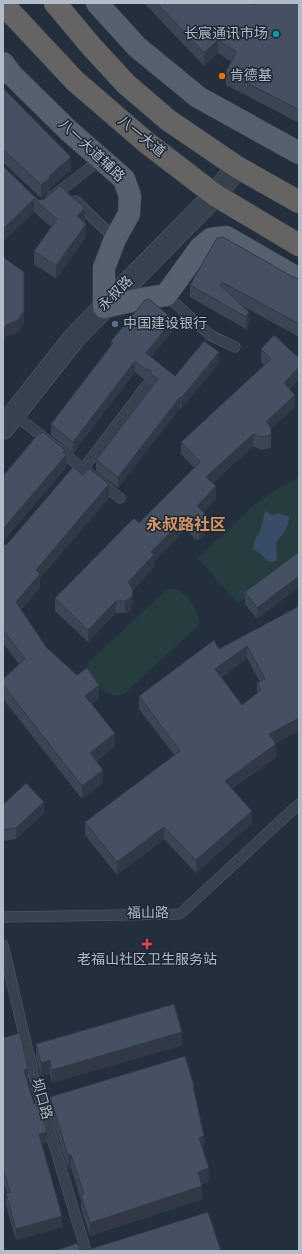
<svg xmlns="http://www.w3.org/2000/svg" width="302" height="1254" viewBox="0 0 302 1254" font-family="Overpass,'Noto Sans SC',sans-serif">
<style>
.green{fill:#263c3f}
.water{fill:#394c67}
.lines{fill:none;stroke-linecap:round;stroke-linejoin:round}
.service-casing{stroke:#565f6c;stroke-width:11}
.tertiary-casing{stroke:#565f6c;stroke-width:23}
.primary-casing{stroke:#414a57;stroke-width:23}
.trunk-casing{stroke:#434c59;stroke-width:23}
.service{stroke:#38414e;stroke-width:10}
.tertiary{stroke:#38414e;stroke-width:22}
.primary{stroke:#56606e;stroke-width:22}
.trunk{stroke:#656462;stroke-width:22}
.wall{fill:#3b4654;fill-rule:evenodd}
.shaded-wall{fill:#303945}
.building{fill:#455162;stroke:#303945;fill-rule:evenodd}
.culture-dot{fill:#0f9aa8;stroke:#1d2633;stroke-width:1.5}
.food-dot{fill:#e8710a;stroke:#1d2633;stroke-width:1.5}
.service-dot{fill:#5c6f8a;stroke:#1d2633;stroke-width:1.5}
.health-dot{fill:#e0444e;stroke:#1d2633;stroke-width:1.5}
.labels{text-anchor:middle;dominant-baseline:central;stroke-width:3;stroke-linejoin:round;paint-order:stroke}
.poi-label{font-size:14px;fill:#b4bcc9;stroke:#1d2633;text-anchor:start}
.street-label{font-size:14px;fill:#b4bcc9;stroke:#1d2633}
.quarter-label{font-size:16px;font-weight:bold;fill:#d59563;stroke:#1d2633}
</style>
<rect width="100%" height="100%" fill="#242f3e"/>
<path class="green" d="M 299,477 L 299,555 L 238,604 L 198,558 L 252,507 L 278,488 Z
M 169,589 C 187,589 198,608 200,624 L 126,692 L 119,696 L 112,695 L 101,689 L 91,677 L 87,666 L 90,661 L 165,591 Z"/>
<path class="water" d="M 265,511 L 272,515 L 278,513 L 289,517 C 289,528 283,534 276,542 L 277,560 L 273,562 L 267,561 L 261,554 L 253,549 L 255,539 L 260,531 Z"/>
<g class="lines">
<defs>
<path id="service" d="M 52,197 L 101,159
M 76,201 L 115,239
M 166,295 L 210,335 L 235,347
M 14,414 L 120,498
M 83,469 L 146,386
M 3,917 L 180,914 L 299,804
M 3,945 L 36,1085 L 86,1251"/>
<path id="tertiary" d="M 3,428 L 75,337 L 215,195 L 237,167"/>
<path id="primary" d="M 97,3 L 137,47 L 198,97 L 299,153
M 3,63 L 11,74 L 69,131 L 124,179 L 130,196 L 129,214 L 115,239 L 104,268 L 104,307 L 141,299 L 166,295 L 200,248 L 211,239 L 226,237 L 299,279"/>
<path id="trunk" d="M 55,3 L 91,46 L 126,84 L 168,120 L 237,167 L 299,202
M 3,4 L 75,81 L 147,143 L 215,195 L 299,245"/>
</defs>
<use href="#service" class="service-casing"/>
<use href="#tertiary" class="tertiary-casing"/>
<use href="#primary" class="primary-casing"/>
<use href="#trunk" class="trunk-casing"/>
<use href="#service" class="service"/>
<use href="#tertiary" class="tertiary"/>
<use href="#primary" class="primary"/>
<use href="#trunk" class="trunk"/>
</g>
<path class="wall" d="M 144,3 L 252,3 L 254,5 L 299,3 L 299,123 L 226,85 L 226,72 L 231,62 L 218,53 L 204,66 Z
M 3,88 L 71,170 L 50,188 L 50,191 L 41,198 L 5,164 L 3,164 Z
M 3,166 L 38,200 L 85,221 L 84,222 L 86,237 L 56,279 L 34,264 L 34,251 L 51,227 L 34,212 L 4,241 L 3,240 Z
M 217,238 L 293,277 L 299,279 L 299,337 L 241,305 L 249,325 L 246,329 L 190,297 L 190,285 Z
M 173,330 L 151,357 L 175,376 L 219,363 L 181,409 L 180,408 L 118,488 L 96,471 L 96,460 L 152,386 L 150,381 L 145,380 L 135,372 L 73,453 L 51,435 L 51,424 L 111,345 L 111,341 Z
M 261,349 L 299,379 L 290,389 L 295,407 L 271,429 L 271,448 L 261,450 L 253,446 L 213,483 L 216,499 L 203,512 L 206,531 L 203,537 L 199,540 L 195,539 L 185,529 L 154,561 L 154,567 L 133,590 L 132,608 L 129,612 L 125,613 L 116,613 L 88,642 L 55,611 L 55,598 L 139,523 L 194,468 L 181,454 L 181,442 L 264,365 L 261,362 Z
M 109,498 L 40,578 L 40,587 L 21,610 L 46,647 L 99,698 L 92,704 L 115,747 L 96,761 L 103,783 L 82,799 L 3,699 L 3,679 L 19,664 L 3,643 L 3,545 L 5,545 Z
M 299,552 L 299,587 L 257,619 L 245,604 L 245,592 Z
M 299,606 L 299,731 L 276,743 L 276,757 L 232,789 L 252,823 L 196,873 L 164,839 L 117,875 L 85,835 L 85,822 L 174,755 L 139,709 L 139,696 L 219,649 ZM 247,658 L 260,682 L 257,683 L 257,693 L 242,705 L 221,678 Z
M 3,805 L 44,813 L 16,839 L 3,841 Z
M 3,1038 L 28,1080 L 27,1080 L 34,1104 L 47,1143 L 42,1144 L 62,1227 L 16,1240 L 6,1205 L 6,1193 L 7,1193 L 3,1181 Z
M 36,1044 L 182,1045 L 52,1083 L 50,1074 L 41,1076 L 36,1058 Z
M 194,1092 L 204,1150 L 203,1150 L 209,1182 L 202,1184 L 202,1199 L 90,1236 L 81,1208 L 81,1200 L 71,1168 L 68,1169 L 50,1110 L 50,1097 Z"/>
<path class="shaded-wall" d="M 218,40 L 218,53 L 204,66 L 204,53 Z
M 71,157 L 71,170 L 50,188 L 50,191 L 41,198 L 41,185 L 49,176 Z
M 34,199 L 34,212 L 4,241 L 4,228 Z
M 85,208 L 85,221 L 77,229 L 77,216 Z
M 86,224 L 86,237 L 56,279 L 56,266 Z
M 24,311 L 24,324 L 18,333 L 6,337 L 3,344 L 3,331 L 6,325 Z
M 249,312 L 249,325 L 246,329 L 246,317 Z
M 173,319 L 173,330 L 146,364 L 146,353 Z
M 219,352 L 219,363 L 181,409 L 181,398 Z
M 135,361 L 135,372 L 73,453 L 73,442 Z
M 299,367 L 299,379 L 284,396 L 284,383 Z
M 295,395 L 295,407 L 267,433 L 267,421 Z
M 180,397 L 180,408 L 118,488 L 118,477 Z
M 253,434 L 253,446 L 206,489 L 206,477 Z
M 65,450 L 65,456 L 66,455 L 66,468 L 3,542 L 3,529 Z
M 109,484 L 109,498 L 40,578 L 40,587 L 16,615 L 16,602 L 36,570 Z
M 216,486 L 216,499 L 197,518 L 197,506 Z
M 185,517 L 185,529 L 154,561 L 154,567 L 128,594 L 128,582 L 151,552 Z
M 206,518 L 206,531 L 203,537 L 199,540 L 199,527 Z
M 299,576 L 299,587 L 257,619 L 257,608 Z
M 133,590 L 132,608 L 129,612 L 125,613 L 125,601 Z
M 116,601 L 116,613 L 88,642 L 88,630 Z
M 247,646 L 247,658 L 215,682 L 215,669 Z
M 99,685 L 99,698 L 85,709 L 85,696 Z
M 299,718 L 299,731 L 269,747 L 269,734 Z
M 115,733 L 115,747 L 90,766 L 90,753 Z
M 276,744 L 276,757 L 225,794 L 225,781 Z
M 103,770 L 103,783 L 82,799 L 82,786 Z
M 44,802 L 44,813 L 16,839 L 16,828 Z
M 252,811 L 252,823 L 196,873 L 196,860 Z
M 164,827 L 164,839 L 117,875 L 117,862 Z
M 182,1032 L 182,1045 L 52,1083 L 52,1070 Z
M 50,1060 L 50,1074 L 41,1076 L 41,1063 Z
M 28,1069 L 28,1080 L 24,1081 L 24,1070 Z
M 47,1132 L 47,1143 L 39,1145 L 39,1134 Z
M 204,1136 L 204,1150 L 199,1151 L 199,1138 Z
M 68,1155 L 71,1155 L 71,1168 L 68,1169 Z
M 209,1168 L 209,1182 L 198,1185 L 198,1172 Z
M 202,1186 L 202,1199 L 90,1236 L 90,1223 Z
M 62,1216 L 62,1227 L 16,1240 L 16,1229 Z"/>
<path class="building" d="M 157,3 L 252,3 L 254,5 L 255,3 L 299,3 L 299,110 L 226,72 L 236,52 L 218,40 L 204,53 Z
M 3,88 L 71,157 L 49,176 L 50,178 L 41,185 L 5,151 L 3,151 Z
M 3,166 L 38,200 L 44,199 L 60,186 L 85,208 L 77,216 L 86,224 L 56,266 L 34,251 L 57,219 L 34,199 L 4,228 L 3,227 Z
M 223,237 L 293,277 L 299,279 L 299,324 L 222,282 L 220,285 L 249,312 L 246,317 L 190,285 L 217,238 Z
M 3,257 L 24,272 L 24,311 L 18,320 L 6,325 L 3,331 Z
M 149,299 L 173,319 L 146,353 L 175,376 L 204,341 L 219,352 L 181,398 L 180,397 L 118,477 L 96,460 L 158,379 L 152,375 L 150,370 L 145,369 L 135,361 L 73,442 L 51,424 L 113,343 L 111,341 L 145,300 Z
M 274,335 L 299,358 L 299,367 L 284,383 L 295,395 L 267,421 L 271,429 L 271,435 L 261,437 L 253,434 L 206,477 L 216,486 L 197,506 L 205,514 L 206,518 L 203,525 L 199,527 L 195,526 L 185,517 L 151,552 L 154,555 L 128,582 L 133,590 L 132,595 L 129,599 L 125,601 L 116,601 L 88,630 L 55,598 L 134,518 L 139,523 L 200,462 L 181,442 L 271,359 L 261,349 Z
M 43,432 L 65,450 L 63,452 L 66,455 L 3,529 L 3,476 L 39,433 L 41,434 Z
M 73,467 L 83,475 L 88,468 L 109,484 L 36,570 L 40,574 L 16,602 L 46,647 L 77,675 L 87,668 L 99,685 L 85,696 L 115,733 L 90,753 L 103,770 L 82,786 L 3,685 L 3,679 L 25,659 L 3,630 L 3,545 L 5,545 L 8,543 Z
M 299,552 L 299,576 L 257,608 L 245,592 Z
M 299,606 L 299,718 L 269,734 L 276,744 L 225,781 L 252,811 L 196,860 L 164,827 L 117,862 L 85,822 L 180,751 L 139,696 L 214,640 L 219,649 ZM 247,646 L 265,679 L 257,683 L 261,690 L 242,705 L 215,669 Z
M 26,783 L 44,802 L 16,828 L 3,830 L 3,805 Z
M 174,1004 L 182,1032 L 52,1070 L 50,1060 L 41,1063 L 36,1044 Z
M 20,1033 L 28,1069 L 24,1070 L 34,1104 L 38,1102 L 47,1132 L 39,1134 L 62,1216 L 16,1229 L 6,1193 L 10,1192 L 3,1169 L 3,1038 Z
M 185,1056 L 194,1086 L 193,1086 L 204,1136 L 199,1138 L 209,1168 L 198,1172 L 202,1186 L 90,1223 L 81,1195 L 84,1194 L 71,1155 L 68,1155 L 50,1097 Z
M 208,1212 L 221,1251 L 84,1251 Z
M 78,1243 L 80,1251 L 54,1251 Z"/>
<circle class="culture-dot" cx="276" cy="34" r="4"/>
<circle class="food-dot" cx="222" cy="76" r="4"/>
<circle class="service-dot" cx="115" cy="324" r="4"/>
<path class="health-dot" d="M145 938h4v4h4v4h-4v4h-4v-4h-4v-4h4z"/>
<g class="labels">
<g class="poi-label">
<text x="268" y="34" text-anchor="end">长宸通讯市场</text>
<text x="230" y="76">肯德基</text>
<text x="123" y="324">中国建设银行</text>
<text x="147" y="960" text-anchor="middle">老福山社区卫生服务站</text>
</g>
<g class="street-label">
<text transform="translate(141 137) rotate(39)">八一大道</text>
<text transform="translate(91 151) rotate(43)">八一大道辅路</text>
<text transform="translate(116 294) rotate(-45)">永叔路</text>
<text transform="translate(148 914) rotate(-1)">福山路</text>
<text transform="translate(41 1099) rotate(74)">坝口路</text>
</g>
<g class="quarter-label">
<text x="186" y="526">永叔路社区</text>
</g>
</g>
<rect width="302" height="1254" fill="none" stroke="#b4bcc9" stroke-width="8"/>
</svg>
